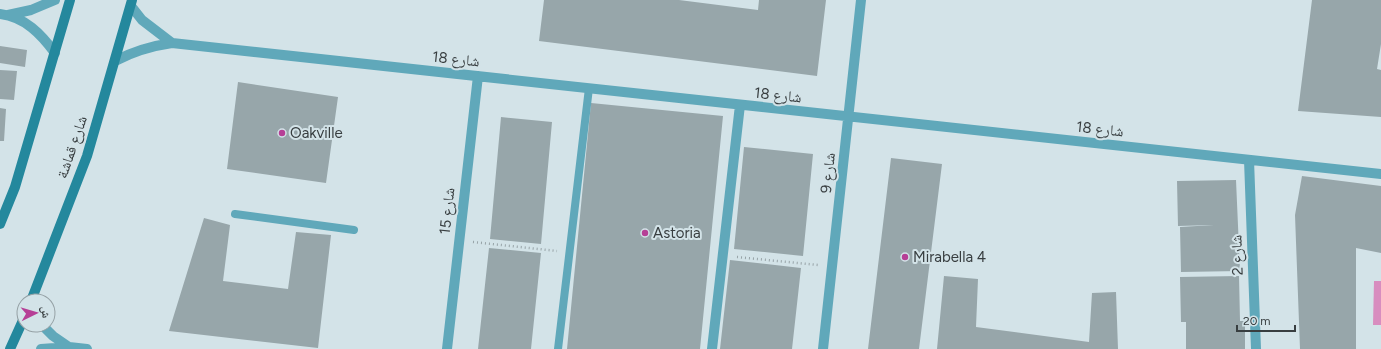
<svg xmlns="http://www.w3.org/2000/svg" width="1381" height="349" viewBox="0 0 1381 349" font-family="Figtree,'Noto Naskh Arabic',sans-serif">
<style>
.water{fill:#d88dbf}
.building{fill:#97a6aa}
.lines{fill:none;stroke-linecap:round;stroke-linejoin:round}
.path{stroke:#97a3a7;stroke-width:2.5;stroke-dasharray:1 3;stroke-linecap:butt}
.lane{stroke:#60a8ba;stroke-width:8}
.street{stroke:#60a8ba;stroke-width:10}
.secondary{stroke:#24889d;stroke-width:10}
.poi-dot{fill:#b63f96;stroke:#d3e3e8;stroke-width:1.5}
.labels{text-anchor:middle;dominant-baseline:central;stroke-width:4;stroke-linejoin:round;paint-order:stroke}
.street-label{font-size:15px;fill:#383e40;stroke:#d3e3e8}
.poi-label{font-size:15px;fill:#383e40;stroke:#d3e3e8;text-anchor:start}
</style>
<rect width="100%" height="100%" fill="#d3e3e8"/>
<path class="water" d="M 1374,281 L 1381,281 L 1381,325 L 1373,325 Z"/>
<path class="building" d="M 544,0 L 679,0 L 758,10 L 759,0 L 826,0 L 817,76 L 539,41 Z
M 1312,0 L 1381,0 L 1381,44 L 1377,69 L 1381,70 L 1381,117 L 1298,111 Z
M 0,46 L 27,50 L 25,67 L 0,63 Z
M 0,70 L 17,71 L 14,100 L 0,99 Z
M 238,82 L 338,97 L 326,183 L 227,169 Z
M 591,103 L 723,116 L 700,349 L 567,349 Z
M 0,108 L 6,109 L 4,141 L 0,141 Z
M 501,117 L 552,122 L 541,244 L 490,239 Z
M 744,147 L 813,154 L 803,256 L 734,249 Z
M 891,158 L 942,164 L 919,349 L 868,349 Z
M 1302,176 L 1381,186 L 1381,253 L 1356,248 L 1356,349 L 1300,349 L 1295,215 Z
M 1236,180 L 1240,271 L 1181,272 L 1180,227 L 1214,225 L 1178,226 L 1177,181 Z
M 204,218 L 230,225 L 223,281 L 288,289 L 296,232 L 331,235 L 318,348 L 169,331 Z
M 489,248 L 541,253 L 531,349 L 478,349 Z
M 730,260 L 801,268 L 792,349 L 720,349 Z
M 944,276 L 978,279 L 976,327 L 1089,342 L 1092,293 L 1116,292 L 1118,349 L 937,349 Z
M 1239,276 L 1240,321 L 1245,321 L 1245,349 L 1186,349 L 1186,322 L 1181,322 L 1180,277 Z"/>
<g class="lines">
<path class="path" d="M 473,242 L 557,251
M 737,257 L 818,265"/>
<path class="lane" d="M 235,214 L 354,230
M 558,349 L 589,88"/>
<path class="street" d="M 131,6 L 142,20 L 172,43
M 0,14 C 25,17 41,34 55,53
M 8,15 L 31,10 L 55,0
M 115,61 C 134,51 151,46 172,43 L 1381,174
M 1249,160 L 1256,349
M 42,325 L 53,336 L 69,347
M 41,349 L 69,347 L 87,349
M 447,349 L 478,76
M 712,349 L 740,105
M 823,349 L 861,0"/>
<path class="secondary" d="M 0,224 L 15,187 L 70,0
M 31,301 L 87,156 L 132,0
M 10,349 L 24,318"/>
</g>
<g class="poi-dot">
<circle cx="282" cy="133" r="4"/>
<circle cx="645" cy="233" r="4"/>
<circle cx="905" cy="257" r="4"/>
</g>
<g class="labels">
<g class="street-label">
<text transform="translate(456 59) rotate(6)">شارع 18</text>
<text transform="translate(778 95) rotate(6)">شارع 18</text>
<text transform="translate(1100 129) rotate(6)">شارع 18</text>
<text transform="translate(72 147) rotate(-71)">شارع قماشة</text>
<text transform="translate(828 173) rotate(-84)">شارع 9</text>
<text transform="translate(447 211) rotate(-84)">شارع 15</text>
<text transform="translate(1237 255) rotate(-92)">شارع 2</text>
</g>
<g class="poi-label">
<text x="290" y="133">Oakville</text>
<text x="653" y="233">Astoria</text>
<text x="913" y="257">Mirabella 4</text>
</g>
</g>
<g transform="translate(36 313) rotate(85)"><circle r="19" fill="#d3e3e8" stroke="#95a1a5"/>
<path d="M0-3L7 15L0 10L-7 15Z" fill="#b63f96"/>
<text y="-6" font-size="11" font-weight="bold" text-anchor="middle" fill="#383e40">ش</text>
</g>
<path d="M1237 325v6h58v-6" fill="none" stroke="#383e40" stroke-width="2"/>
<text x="1243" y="325" font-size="12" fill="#383e40" stroke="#d3e3e8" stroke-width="3" paint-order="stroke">20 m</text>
</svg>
